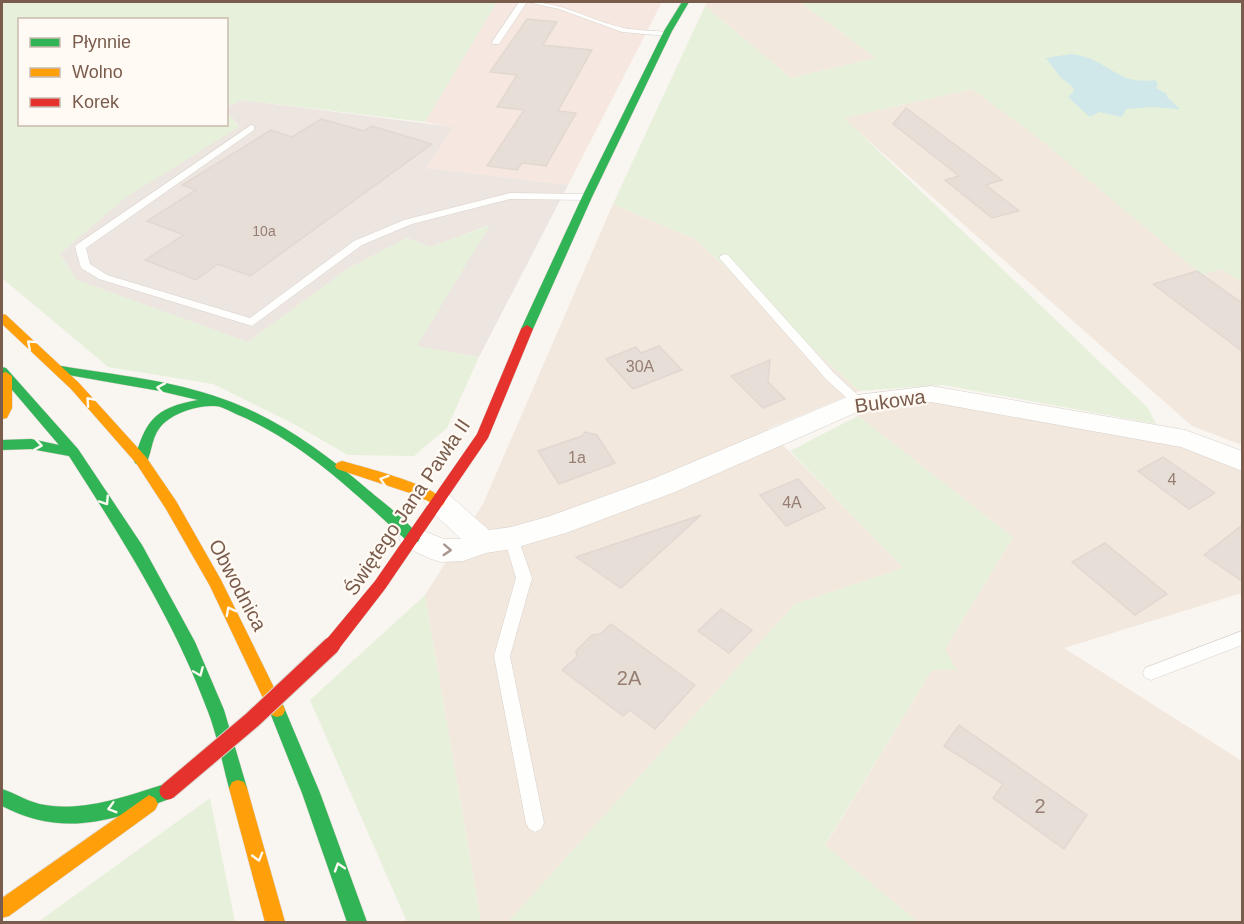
<svg xmlns="http://www.w3.org/2000/svg" width="1244" height="924" viewBox="0 0 1244 924" font-family="Helvetica,sans-serif">
<style>
.residential{fill:#f2e8de}
.commercial{fill:#f6e8e1}
.industrial{fill:#ede5e0}
.green{fill:#e7f0db}
.water{fill:#d0e8ea}
.building{fill:#e6ded7;stroke:#e2d8d2;stroke-width:1.5}
.lines{fill:none;stroke-linecap:round;stroke-linejoin:round}
.lane-casing{stroke:#d7d1cb;stroke-width:1}
.street-casing{stroke:#d7d1cb;stroke-width:1}
.fast-casing{stroke:#d9d2cb;stroke-width:1}
.slow-casing{stroke:#d9d2cb;stroke-width:1}
.jam-casing{stroke:#d9d2cb;stroke-width:1}
.lane{fill:#fefefd;fill-rule:evenodd}
.street{fill:#fefefd;fill-rule:evenodd}
.fast{fill:#30b455;fill-rule:evenodd}
.slow{fill:#ff9f0a;fill-rule:evenodd}
.jam{fill:#e5322d;fill-rule:evenodd}
.jam-bridge-casing{stroke:#d9d2cb;stroke-width:19;stroke-linecap:butt}
.jam-bridge{stroke:#e5322d;stroke-width:17}
.oneway{stroke:#fffaf3}
.oneway2{stroke:#a8958b}
.labels{text-anchor:middle;dominant-baseline:central;stroke-width:4.5;stroke-linejoin:round;paint-order:stroke}
.far-number-label{font-size:14px;fill:#977e72}
.number-label{font-size:16px;fill:#977e72}
.street-label{font-size:20px;fill:#7a5c4d;stroke:#fffaf3}
.near-number-label{font-size:20px;fill:#977e72}
</style>
<rect width="100%" height="100%" fill="#f9f5f0"/>
<path class="residential" d="M 708,2 L 800,2 L 876,58 L 791,78 L 705,6 Z
M 972,89 L 1242,283 L 1242,445 L 1192,426 L 843,118 Z
M 613,204 L 695,239 L 859,391 L 767,429 L 904,568 L 795,604 L 508,922 L 481,922 L 425,595 L 483,504 Z
M 870,396 L 970,402 L 1174,443 L 1242,468 L 1242,593 L 1064,648 L 1242,761 L 1242,922 L 918,922 L 825,846 L 1013,537 L 845,406 Z"/>
<path class="commercial" d="M 497,2 L 662,2 L 568,185 L 426,168 L 452,127 L 425,122 Z"/>
<path class="industrial" d="M 242,100 L 453,127 L 426,168 L 568,185 L 479,357 L 416,347 L 489,225 L 431,247 L 407,238 L 349,268 L 248,342 L 76,280 L 60,254 L 124,198 L 239,126 L 227,112 L 227,107 Z"/>
<path class="green" d="M 2,2 L 497,2 L 425,122 L 242,100 L 227,107 L 226,20 L 20,20 L 20,124 L 226,124 L 227,112 L 239,127 L 125,198 L 60,254 L 77,280 L 248,342 L 349,268 L 407,238 L 431,247 L 490,225 L 417,346 L 479,357 L 447,428 L 414,456 L 348,455 L 294,424 L 213,384 L 108,367 L 2,278 Z
M 800,2 L 1242,2 L 1242,283 L 1222,269 L 1202,275 L 1042,141 L 972,89 L 844,118 L 1148,408 L 1156,424 L 943,385 L 859,391 L 695,239 L 613,204 L 705,6 L 791,78 L 876,58 Z
M 858,416 L 1013,537 L 945,649 L 957,670 L 932,670 L 825,845 L 918,922 L 508,922 L 795,604 L 903,568 L 790,451 Z
M 425,595 L 481,922 L 407,922 L 310,700 Z
M 210,798 L 235,922 L 38,922 Z"/>
<path class="water" d="M 1071,54 C 1109,58 1115,86 1155,80 L 1158,84 L 1156,88 L 1167,94 L 1167,97 L 1180,109 L 1151,107 L 1126,109 L 1122,117 L 1099,112 L 1090,117 L 1068,97 L 1074,91 L 1072,86 L 1060,77 L 1046,58 Z"/>
<path class="building" d="M 527,19 L 557,22 L 543,45 L 592,50 L 558,111 L 576,113 L 546,166 L 522,163 L 517,170 L 487,166 L 524,110 L 497,107 L 517,75 L 490,72 Z
M 906,108 L 1002,180 L 986,185 L 1019,211 L 992,218 L 945,180 L 959,176 L 893,124 Z
M 321,119 L 364,131 L 372,126 L 432,144 L 250,276 L 218,264 L 196,280 L 145,260 L 184,235 L 147,221 L 196,190 L 182,185 L 271,130 L 292,137 Z
M 1197,271 L 1242,303 L 1242,351 L 1153,284 Z
M 659,346 L 682,370 L 633,389 L 606,359 L 636,347 L 641,353 Z
M 770,360 L 768,382 L 785,399 L 763,408 L 731,376 Z
M 585,432 L 597,435 L 615,463 L 559,484 L 538,451 L 582,436 Z
M 1163,457 L 1215,493 L 1189,509 L 1138,471 Z
M 798,479 L 825,508 L 786,526 L 760,495 Z
M 701,515 L 621,588 L 576,557 Z
M 1242,525 L 1242,581 L 1204,555 Z
M 1105,543 L 1167,594 L 1135,615 L 1072,562 Z
M 721,609 L 752,630 L 729,653 L 698,631 Z
M 611,624 L 695,685 L 655,729 L 630,710 L 623,716 L 562,670 L 577,657 L 576,651 L 592,635 L 600,634 Z
M 959,725 L 1087,815 L 1064,849 L 993,798 L 1003,784 L 944,746 Z"/>
<g class="lines">
<defs>
<path id="lane" d="M 519,2 C 562,0 586,20 624,28 C 638,31 653,30 667,32 L 671,34 L 667,36 L 622,32 L 559,9 L 527,2 L 499,44 L 493,44 L 492,42 Z
M 251,125 L 254,126 L 254,130 L 86,248 L 90,264 L 107,275 L 250,318 L 354,241 L 404,220 L 510,193 L 587,194 L 592,197 L 587,200 L 510,199 L 412,224 L 362,245 L 252,326 L 99,279 L 81,268 L 75,247 L 76,245 Z
M 724,254 L 728,255 L 834,373 L 862,399 L 864,402 L 862,405 L 854,405 L 826,379 L 720,259 L 719,257 Z
M 511,532 L 516,534 L 518,538 L 532,578 L 510,656 L 544,823 L 541,829 L 535,832 L 529,829 L 526,823 L 494,656 L 516,578 L 504,538 L 506,534 Z
M 1242,631 L 1242,645 L 1151,680 L 1145,678 L 1143,673 L 1145,668 Z"/>
<path id="street" d="M 931,386 L 1185,430 L 1242,451 L 1242,471 L 1181,447 L 931,402 L 862,410 L 675,492 L 566,533 L 511,549 L 486,553 L 463,561 L 441,562 L 431,559 L 403,546 L 399,538 L 403,530 L 413,527 L 444,539 L 461,539 L 428,508 L 424,501 L 428,494 L 438,491 L 448,494 L 489,530 L 511,527 L 550,516 L 655,478 L 849,396 Z"/>
<path id="fast" d="M 682,2 L 689,2 L 672,31 L 592,197 L 533,329 L 527,333 L 523,332 L 521,329 L 582,197 L 664,31 Z
M 61,366 C 115,375 171,380 223,399 C 277,418 323,452 366,488 C 380,500 412,524 420,538 L 418,542 L 408,542 C 356,494 302,441 236,414 C 230,411 221,406 215,406 C 198,405 176,412 164,423 C 151,435 153,450 146,464 L 136,464 L 134,461 C 146,420 154,408 198,400 L 160,391 L 57,373 L 55,370 L 57,367 Z
M 2,367 L 6,368 L 78,449 L 142,545 L 195,642 L 224,710 L 247,788 L 244,794 L 238,796 L 232,794 L 229,788 C 222,762 217,734 207,709 C 173,618 121,537 69,456 L 31,449 L 2,450 L 2,440 L 31,439 L 59,445 L 2,378 Z
M 277,703 L 283,705 L 320,793 L 367,922 L 347,922 L 302,793 L 269,710 L 271,705 Z
M 168,783 L 174,785 L 177,791 L 174,797 C 113,821 63,838 2,806 L 2,789 C 17,794 30,803 45,805 C 87,812 129,795 168,783 Z"/>
<path id="slow" d="M 2,314 L 6,315 L 79,383 L 146,457 L 176,501 L 221,580 L 285,710 L 283,715 L 277,717 L 271,715 L 210,586 L 166,509 L 136,463 L 71,389 L 2,324 Z
M 6,372 L 12,376 L 12,408 L 7,418 L 2,419 L 2,373 Z
M 342,461 C 363,467 434,485 445,501 L 443,505 L 438,506 L 413,494 L 337,469 L 335,466 L 337,463 Z
M 238,780 L 244,782 L 247,788 L 285,922 L 265,922 L 229,788 L 232,782 Z
M 149,795 L 155,798 L 158,804 L 155,810 L 9,916 L 2,918 L 2,898 Z"/>
<path id="jam" d="M 527,325 L 533,329 L 488,438 L 385,589 L 338,650 L 332,652 L 326,650 L 324,645 L 326,640 L 375,581 L 477,434 L 521,329 Z"/>
</defs>
<use href="#lane" class="lane-casing"/>
<use href="#street" class="street-casing"/>
<use href="#fast" class="fast-casing"/>
<use href="#slow" class="slow-casing"/>
<use href="#jam" class="jam-casing"/>
<use href="#lane" class="lane"/>
<use href="#street" class="street"/>
<use href="#fast" class="fast"/>
<use href="#slow" class="slow"/>
<use href="#jam" class="jam"/>
<defs>
<path id="jam-bridge" d="M 168,791 L 252,720 L 332,645"/>
</defs>
<use href="#jam-bridge" class="jam-bridge-casing"/>
<use href="#jam-bridge" class="jam-bridge"/>
</g>
<defs><path id="oneway-chevron" d="M-2-3.5L2.5 0L-2 3.5" fill="none" stroke-width="1.6" stroke-linecap="round" stroke-linejoin="round" transform="scale(1.5)"/></defs>
<g class="oneway">
<use href="#oneway-chevron" transform="translate(31 344) rotate(-139)"/>
<use href="#oneway-chevron" transform="translate(161 388) rotate(-170)"/>
<use href="#oneway-chevron" transform="translate(90 401) rotate(-132)"/>
<use href="#oneway-chevron" transform="translate(38 445) rotate(9)"/>
<use href="#oneway-chevron" transform="translate(384 480) rotate(-162)"/>
<use href="#oneway-chevron" transform="translate(105 501) rotate(57)"/>
<use href="#oneway-chevron" transform="translate(230 611) rotate(-118)"/>
<use href="#oneway-chevron" transform="translate(199 672) rotate(67)"/>
<use href="#oneway-chevron" transform="translate(112 808) rotate(164)"/>
<use href="#oneway-chevron" transform="translate(258 857) rotate(74)"/>
<use href="#oneway-chevron" transform="translate(339 867) rotate(-108)"/>
</g>
<use class="oneway2" href="#oneway-chevron" transform="translate(447 550) rotate(3)"/>
<g class="labels">
<g class="far-number-label">
<text x="264" y="231">10a</text>
</g>
<g class="number-label">
<text x="640" y="366">30A</text>
<text x="577" y="457">1a</text>
<text x="1172" y="479">4</text>
<text x="792" y="502">4A</text>
</g>
<g class="street-label">
<text transform="translate(890 401) rotate(-8)">Bukowa</text>
<text transform="translate(407 507) rotate(-56)">Świętego Jana Pawła II</text>
<text transform="translate(238 585) rotate(62)">Obwodnica</text>
</g>
<g class="near-number-label">
<text x="629" y="678">2A</text>
<text x="1040" y="806">2</text>
</g>
</g>
<rect width="1244" height="924" fill="none" stroke="#7a5c4d" stroke-width="6"/>
<rect x="18" y="18" width="210" height="108" fill="#fffaf3" stroke="#cabbb1" stroke-width="1.5"/>
<rect x="30" y="38" width="30" height="9" fill="#30b455" stroke="#cabbb1" stroke-width="1.5"/>
<text x="72" y="48" font-size="18" fill="#7a5c4d">Płynnie</text>
<rect x="30" y="68" width="30" height="9" fill="#ff9f0a" stroke="#cabbb1" stroke-width="1.5"/>
<text x="72" y="78" font-size="18" fill="#7a5c4d">Wolno</text>
<rect x="30" y="98" width="30" height="9" fill="#e5322d" stroke="#cabbb1" stroke-width="1.5"/>
<text x="72" y="108" font-size="18" fill="#7a5c4d">Korek</text>
</svg>
